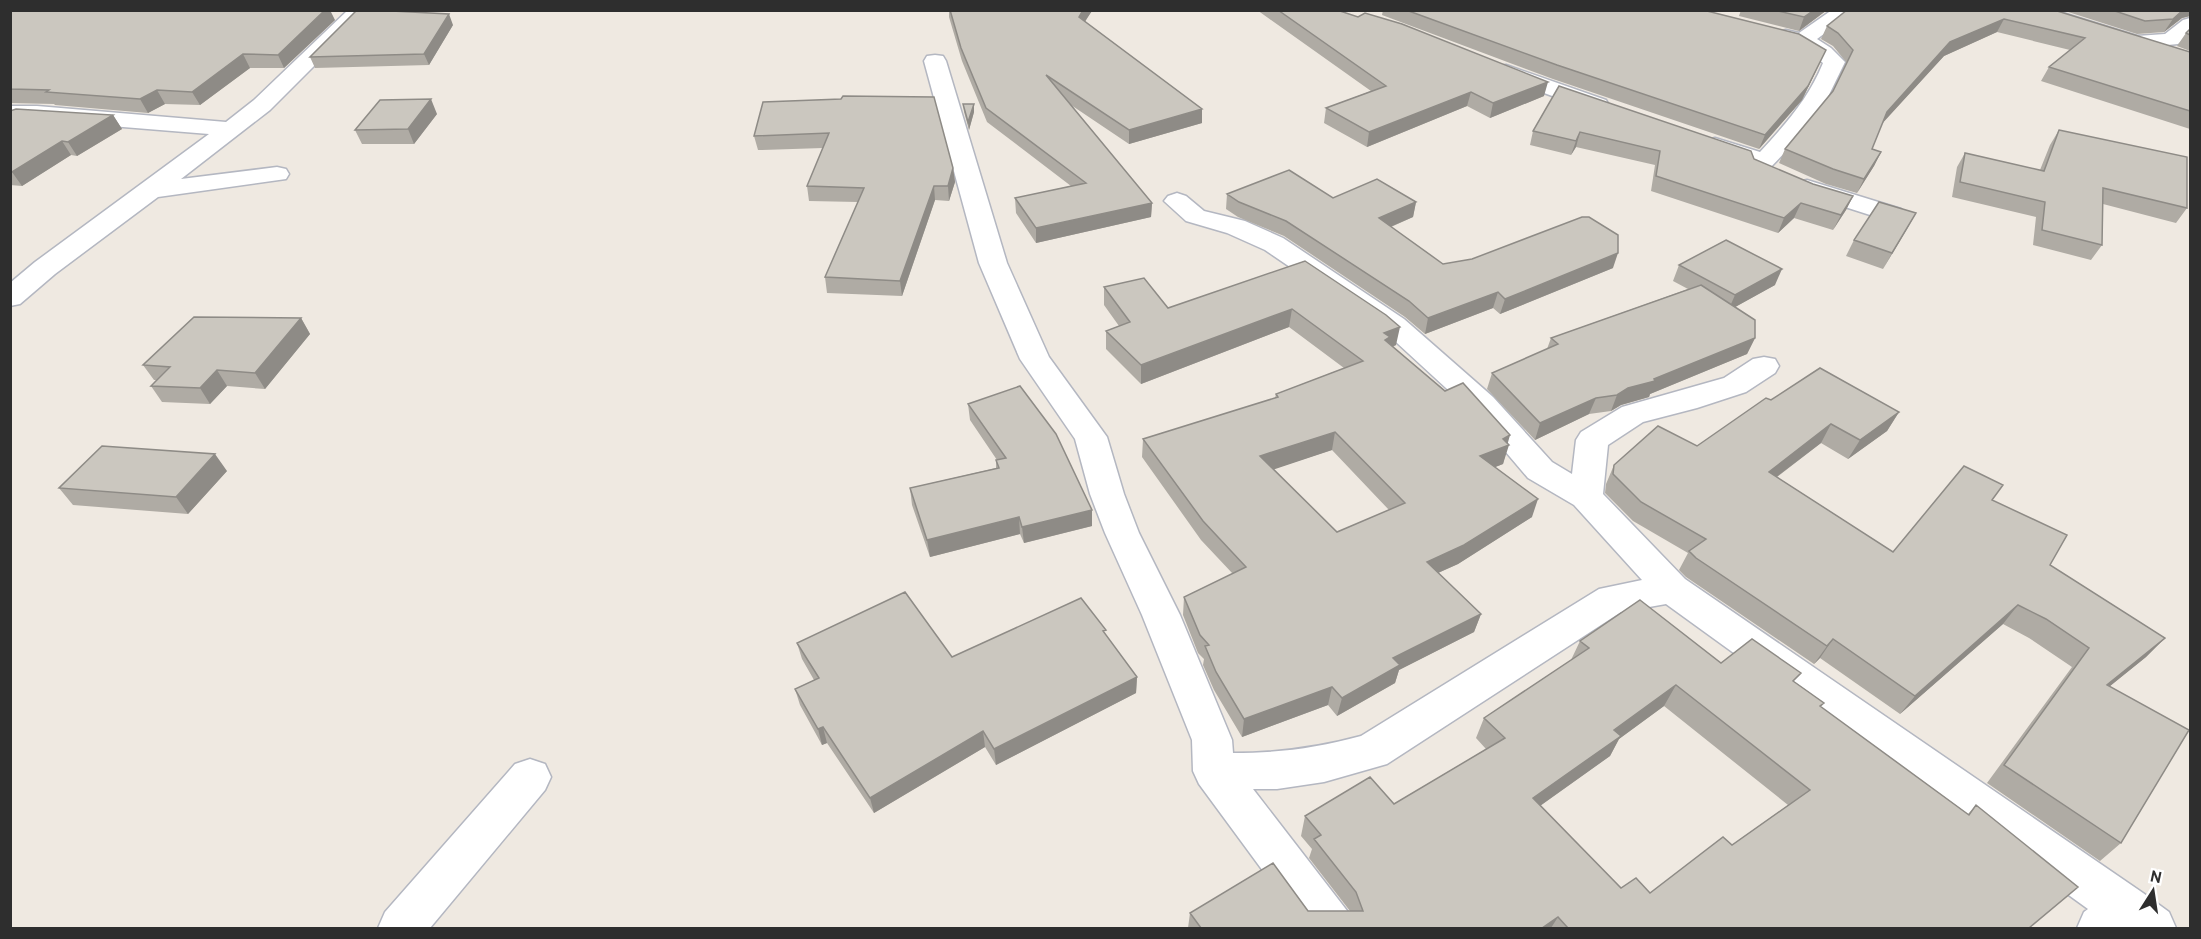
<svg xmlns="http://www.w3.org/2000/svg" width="2201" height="939" viewBox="0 0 2201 939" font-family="Overpass,sans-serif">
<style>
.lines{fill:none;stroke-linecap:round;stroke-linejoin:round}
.minor-casing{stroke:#b4b7c1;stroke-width:3}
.minor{fill:#fff;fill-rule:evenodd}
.wall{fill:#afaba4;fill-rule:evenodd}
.shaded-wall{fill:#8e8b86}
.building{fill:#cbc7bf;stroke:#8e8b86;stroke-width:1.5;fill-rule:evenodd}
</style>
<rect width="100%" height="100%" fill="#efe9e1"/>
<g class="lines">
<defs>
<path id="minor" d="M 348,10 L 370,10 L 270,110 L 181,179 L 277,167 L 286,169 L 289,174 L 286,179 L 158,197 L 55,274 L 20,304 L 10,306 L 10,283 L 35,262 L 209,134 L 37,120 L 10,120 L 10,106 L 37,106 L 226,122 L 254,100 Z
M 1832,10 L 1856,10 L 1817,39 L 1831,48 L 1845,62 L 1825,103 L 1793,144 L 1767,171 L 1758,173 L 1749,171 L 1747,164 L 1707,150 L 1703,145 L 1707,140 L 1715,138 L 1760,152 C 1785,125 1809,98 1823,63 L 1805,49 L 1779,40 L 1776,36 L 1779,32 L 1786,30 L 1799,33 Z
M 2020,10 L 2053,10 L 2137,36 L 2165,34 L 2183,20 L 2190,18 L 2190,34 L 2178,44 L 2136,48 L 2023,14 Z
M 935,55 L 943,56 L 946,61 L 1007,263 L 1049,357 L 1107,437 L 1124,494 L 1139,533 L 1180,615 L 1232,740 L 1233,753 C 1279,753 1317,748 1361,736 L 1599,589 L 1642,580 L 1574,505 L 1528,478 L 1471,411 L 1384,331 L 1265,250 L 1227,233 L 1186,221 L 1164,201 L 1168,196 L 1177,193 L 1186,196 L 1204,211 L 1245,221 L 1283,238 L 1404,319 L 1493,397 L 1552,462 L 1572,474 L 1576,440 L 1581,432 L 1622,407 L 1724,378 L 1753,359 L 1764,357 L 1775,359 L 1779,366 L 1775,373 L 1746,392 L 1697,408 L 1643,422 L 1608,445 L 1603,494 L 1685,579 L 2143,893 L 2169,912 L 2176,928 L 2077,928 L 2084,912 L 2088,909 L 1666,604 L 1621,612 L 1387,764 L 1324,782 L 1277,789 L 1253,789 L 1348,912 L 1355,928 L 1305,928 L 1199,784 L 1193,771 L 1192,740 L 1142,615 L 1105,533 L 1090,494 L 1075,439 L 1020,359 L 979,263 L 924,61 L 927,56 Z
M 1506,65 L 1606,100 L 1609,105 L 1606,110 L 1598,112 L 1590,110 L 1498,76 L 1495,71 L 1498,66 Z
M 1807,180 L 1901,209 L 1905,214 L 1901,219 L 1892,222 L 1798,192 L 1795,187 L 1798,182 Z
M 530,759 L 545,764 L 551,777 L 545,790 L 430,928 L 378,928 L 385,912 L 515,764 Z"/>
</defs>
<use href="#minor" class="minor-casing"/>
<use href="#minor" class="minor"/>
</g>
<path class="wall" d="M 10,10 L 335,20 L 284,68 L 250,68 L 200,105 L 165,104 L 148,113 L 55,105 L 54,104 L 10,103 Z
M 949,10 L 1092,10 L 1085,22 L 1202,109 L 1202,123 L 1129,144 L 1071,105 L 1152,203 L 1151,217 L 1036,243 L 1016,213 L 1015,198 L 1071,186 L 987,122 L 962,61 L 949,17 Z
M 1257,10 L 1337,10 L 1544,96 L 1490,118 L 1467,106 L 1367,147 L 1324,123 L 1326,108 L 1371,91 Z
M 1383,10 L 1703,10 L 1826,50 L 1802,100 L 1759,149 L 1553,79 L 1382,15 Z
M 1741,10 L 1827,10 L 1799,31 L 1739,16 Z
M 2054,10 L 2190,52 L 2190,129 L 2041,81 L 2049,67 L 2070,50 L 1997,32 L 1944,56 L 1882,123 L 1872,149 L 1881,152 L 1874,166 L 1857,193 L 1826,184 L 1779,163 L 1785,149 L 1833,91 L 1847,63 L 1833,46 L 1821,39 L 1827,26 Z
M 2062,10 L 2190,10 L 2190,16 L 2182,18 L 2164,32 L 2137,34 Z
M 453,25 L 429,65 L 315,68 L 310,57 Z
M 2190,29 L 2190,51 L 2177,46 L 2186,33 Z
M 1559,86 L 1754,159 L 1813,184 L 1853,196 L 1846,210 L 1833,230 L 1794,218 L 1778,233 L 1651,191 L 1655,165 L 1576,147 L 1571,155 L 1530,145 L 1533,131 Z
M 763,102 L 953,168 L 955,182 L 949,201 L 935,200 L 902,296 L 827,293 L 825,277 L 858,202 L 809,201 L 807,186 L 823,148 L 758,150 L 754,136 Z
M 963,104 L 974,112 L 969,130 L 964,112 Z
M 10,111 L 113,115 L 122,129 L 77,156 L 71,155 L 22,186 L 10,185 Z
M 437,114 L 414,144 L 362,144 L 355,130 Z
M 2059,130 L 2187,208 L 2176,223 L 2103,204 L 2102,245 L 2091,260 L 2033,245 L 2036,217 L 1952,197 L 1957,167 L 1965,153 L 2040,170 L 2050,145 Z
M 1227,194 L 1333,198 L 1416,202 L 1413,217 L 1391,227 L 1443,264 L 1613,268 L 1500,314 L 1493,308 L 1425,334 L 1405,317 L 1284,236 L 1238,217 L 1226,209 Z
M 1916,213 L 1883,269 L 1846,256 L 1854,240 Z
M 1305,261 L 1396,345 L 1393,347 L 1508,443 L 1503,464 L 1495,467 L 1532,517 L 1458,564 L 1438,573 L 1481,614 L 1474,632 L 1399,670 L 1395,683 L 1337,716 L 1328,705 L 1242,737 L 1214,690 L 1203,665 L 1204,659 L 1198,653 L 1183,615 L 1184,597 L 1233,574 L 1201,540 L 1142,457 L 1143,439 L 1275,398 L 1276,394 L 1344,368 L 1289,327 L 1141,384 L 1106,349 L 1106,331 L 1119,326 L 1104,305 L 1104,287 L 1168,308 ZM 1332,450 L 1389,510 L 1337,532 L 1273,469 Z
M 1679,265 L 1775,285 L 1735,307 L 1755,338 L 1747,354 L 1650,394 L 1649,397 L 1621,405 L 1611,411 L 1589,414 L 1535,440 L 1487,389 L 1492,373 L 1547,349 L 1551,338 L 1688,289 L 1673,281 Z
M 301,318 L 310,334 L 265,389 L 227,386 L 210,404 L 162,402 L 151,386 L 156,380 L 154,380 L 143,365 Z
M 1771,400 L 1899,412 L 1887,431 L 1848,459 L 1821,443 L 1777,477 L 1893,552 L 1992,500 L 2050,565 L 2165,638 L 2146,657 L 2110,686 L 2121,843 L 2100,861 L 1987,783 L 2072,667 L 2029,638 L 2003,624 L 1900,714 L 1820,658 L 1814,664 L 1686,577 L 1679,570 L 1688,553 L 1633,521 L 1605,493 L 1606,484 L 1614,465 L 1697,446 Z
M 968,404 L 1092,526 L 1024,543 L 1020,534 L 930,557 L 912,505 L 910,488 L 996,468 L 996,460 L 997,460 L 970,420 Z
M 227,471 L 188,514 L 73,505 L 59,488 Z
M 1106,636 L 1137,677 L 1136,693 L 996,765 L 985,747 L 874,813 L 827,743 L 822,745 L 800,705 L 795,689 L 814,680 L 802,659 L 797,643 L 952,657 Z
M 1580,641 L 1721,663 L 1795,682 L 1824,703 L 1821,707 L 1968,814 L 1976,805 L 2029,928 L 1188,928 L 1190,913 L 1308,911 L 1350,911 L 1309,858 L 1312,849 L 1301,836 L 1305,816 L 1394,804 L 1486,749 L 1476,738 L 1484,718 L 1571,660 ZM 1664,706 L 1788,805 L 1732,845 L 1650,893 L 1621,888 L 1540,806 L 1610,756 L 1619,739 Z"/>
<path class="shaded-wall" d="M 325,10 L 330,10 L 335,20 L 284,68 L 278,55 Z
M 1083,10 L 1092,11 L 1079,30 L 1079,17 Z
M 1814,10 L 1827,10 L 1799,31 L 1804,17 Z
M 2183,10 L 2190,10 L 2190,16 L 2182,18 L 2164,32 L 2173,19 Z
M 449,14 L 453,25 L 429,65 L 424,54 Z
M 2004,19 L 1997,32 L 1944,56 L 1880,126 L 1887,112 L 1950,42 Z
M 1826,50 L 1802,100 L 1759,149 L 1765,135 Z
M 243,54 L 250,68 L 200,105 L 192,92 Z
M 1548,82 L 1544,96 L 1490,118 L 1493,103 Z
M 157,90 L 165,104 L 148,113 L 140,99 Z
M 1471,92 L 1467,106 L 1367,147 L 1369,132 Z
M 431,99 L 437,114 L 414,144 L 408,129 Z
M 974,104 L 974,112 L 969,130 L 968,122 Z
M 1202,109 L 1202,123 L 1129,144 L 1129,130 Z
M 113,115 L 122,129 L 77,156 L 68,142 Z
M 1580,132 L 1576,147 L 1571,155 L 1576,141 Z
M 62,141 L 71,155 L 22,186 L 12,172 Z
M 1881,152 L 1874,166 L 1857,193 L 1864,179 Z
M 953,168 L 955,182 L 949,201 L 948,186 Z
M 934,186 L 935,200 L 902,296 L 900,281 Z
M 1853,196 L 1846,210 L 1833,230 L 1841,215 Z
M 1416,202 L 1413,217 L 1376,233 L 1379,218 Z
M 1152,203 L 1151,217 L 1036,243 L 1036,228 Z
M 1801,203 L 1794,218 L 1778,233 L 1784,218 Z
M 1916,213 L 1907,229 L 1883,269 L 1892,253 Z
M 1618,253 L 1613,268 L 1500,314 L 1505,299 Z
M 1782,269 L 1775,285 L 1728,311 L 1735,295 Z
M 1498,292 L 1493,308 L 1425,334 L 1428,318 Z
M 1292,309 L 1289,327 L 1141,384 L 1141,365 Z
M 301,318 L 310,334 L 265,389 L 255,373 Z
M 1400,327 L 1396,345 L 1388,348 L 1386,356 L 1384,333 Z
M 1755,338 L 1747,354 L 1650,394 L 1649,397 L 1621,405 L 1611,411 L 1617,395 L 1628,388 L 1654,379 Z
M 217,370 L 227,386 L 210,404 L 200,388 Z
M 1596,398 L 1589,414 L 1535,440 L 1540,423 Z
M 1899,412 L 1887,431 L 1848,459 L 1860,440 Z
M 1831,424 L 1821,443 L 1758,491 L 1769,472 Z
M 1335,432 L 1332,450 L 1257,475 L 1260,456 Z
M 1510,435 L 1507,446 L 1509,445 L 1503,464 L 1475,475 L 1480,456 L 1503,439 Z
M 215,454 L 227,471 L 188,514 L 176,497 Z
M 1538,499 L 1532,517 L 1458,564 L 1422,580 L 1427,562 Z
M 1092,510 L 1092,526 L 1024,543 L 1022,527 Z
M 1019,517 L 1020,534 L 930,557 L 927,540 Z
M 2018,605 L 2003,624 L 1900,714 L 1915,696 Z
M 1481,614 L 1474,632 L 1399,670 L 1395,683 L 1337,716 L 1342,698 L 1393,658 Z
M 2165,638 L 2146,657 L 2089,703 L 2107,685 Z
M 1833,639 L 1820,658 L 1814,664 L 1827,646 Z
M 1137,677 L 1136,693 L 996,765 L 994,749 Z
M 1676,685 L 1664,706 L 1619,739 L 1610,756 L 1523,818 L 1533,798 L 1614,730 Z
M 1332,687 L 1328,705 L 1242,737 L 1244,719 Z
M 823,727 L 827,743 L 822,745 L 818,729 Z
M 983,731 L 985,747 L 874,813 L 870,798 Z
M 1558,917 L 1551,928 L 1542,928 Z"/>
<path class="building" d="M 10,10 L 325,10 L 278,55 L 243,54 L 192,92 L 157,90 L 140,99 L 46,92 L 49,90 L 10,89 Z
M 357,10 L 372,10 L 449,14 L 424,54 L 310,57 Z
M 950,10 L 1083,10 L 1079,17 L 1202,109 L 1129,130 L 1046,75 L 1152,203 L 1036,228 L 1015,198 L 1086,183 L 986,108 L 961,48 Z
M 1278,10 L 1337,10 L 1358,17 L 1365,13 L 1402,24 L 1548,82 L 1493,103 L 1471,92 L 1369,132 L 1326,108 L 1386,86 Z
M 1406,10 L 1703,10 L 1799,34 L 1826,50 L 1808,86 L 1765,135 L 1557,65 Z
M 1774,10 L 1814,10 L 1804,17 Z
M 1847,10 L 2054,10 L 2190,52 L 2190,111 L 2049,67 L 2085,38 L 2004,19 L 1950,42 L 1887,112 L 1872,149 L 1881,152 L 1864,179 L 1833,169 L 1785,149 L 1833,91 L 1853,50 L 1838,33 L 1827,26 Z
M 2112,10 L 2183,10 L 2173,19 L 2145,21 Z
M 2190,29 L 2190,35 L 2186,33 Z
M 1559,86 L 1751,151 L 1754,159 L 1813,184 L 1853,196 L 1841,215 L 1801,203 L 1784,218 L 1656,176 L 1660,151 L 1580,132 L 1576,141 L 1533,131 Z
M 843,96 L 934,97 L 953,168 L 948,186 L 934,186 L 900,281 L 825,277 L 864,188 L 807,186 L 829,133 L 754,136 L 763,102 L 841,99 Z
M 431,99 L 408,129 L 355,130 L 380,100 Z
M 963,104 L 974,104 L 968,122 Z
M 16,109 L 113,115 L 68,142 L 62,141 L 12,172 L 10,172 L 10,111 Z
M 2059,130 L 2187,157 L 2187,208 L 2103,188 L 2102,245 L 2042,230 L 2045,202 L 1960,182 L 1965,153 L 2044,171 Z
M 1289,170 L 1333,198 L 1377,179 L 1416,202 L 1379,218 L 1443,264 L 1472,259 L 1582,217 L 1589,217 L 1618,235 L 1618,253 L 1505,299 L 1498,292 L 1428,318 L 1409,301 L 1286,221 L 1239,202 L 1227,194 Z
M 1879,202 L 1916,213 L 1892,253 L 1854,240 Z
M 1726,240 L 1782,269 L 1735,295 L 1679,265 Z
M 1305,261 L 1386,315 L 1400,327 L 1384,333 L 1390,337 L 1385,340 L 1445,391 L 1463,383 L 1510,435 L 1503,439 L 1509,445 L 1480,456 L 1538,499 L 1464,545 L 1427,562 L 1481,614 L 1393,658 L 1400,665 L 1342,698 L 1332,687 L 1244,719 L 1216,672 L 1205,646 L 1209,645 L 1200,635 L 1184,597 L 1246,567 L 1203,521 L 1143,439 L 1278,397 L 1276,394 L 1363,361 L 1292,309 L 1141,365 L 1106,331 L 1130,322 L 1104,287 L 1144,278 L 1168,308 ZM 1335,432 L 1405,503 L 1337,532 L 1260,456 Z
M 1701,285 L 1755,320 L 1755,338 L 1654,379 L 1655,381 L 1628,388 L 1617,395 L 1596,398 L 1540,423 L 1492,373 L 1558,344 L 1551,338 Z
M 194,317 L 301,318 L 255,373 L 217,370 L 200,388 L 151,386 L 170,367 L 143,365 Z
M 1820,368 L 1899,412 L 1860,440 L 1831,424 L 1769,472 L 1893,552 L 1964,466 L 2003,485 L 1992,500 L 2067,535 L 2050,565 L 2165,638 L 2107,685 L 2189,730 L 2121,843 L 2004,765 L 2089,648 L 2046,619 L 2018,605 L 1915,696 L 1833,639 L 1827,646 L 1696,558 L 1689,551 L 1706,539 L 1641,502 L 1613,474 L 1614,465 L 1658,426 L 1697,446 L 1766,398 L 1771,400 Z
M 1020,386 L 1056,434 L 1092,510 L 1022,527 L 1019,517 L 927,540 L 910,488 L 999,468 L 996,460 L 1006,458 L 968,404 Z
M 102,446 L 215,454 L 176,497 L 59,488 Z
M 905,592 L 952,657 L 1081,598 L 1106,630 L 1103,631 L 1137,677 L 994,749 L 983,731 L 870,798 L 823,727 L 818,729 L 795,689 L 819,678 L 797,643 Z
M 1640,600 L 1721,663 L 1752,639 L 1801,673 L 1793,681 L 1824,703 L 1820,706 L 1969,815 L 1976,805 L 2078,887 L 2029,928 L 1568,928 L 1558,917 L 1542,928 L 1201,928 L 1190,913 L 1273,863 L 1308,911 L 1363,911 L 1356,892 L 1314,839 L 1321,835 L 1305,816 L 1370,777 L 1394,804 L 1505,738 L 1484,718 L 1589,648 L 1580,641 ZM 1676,685 L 1810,790 L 1732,845 L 1723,837 L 1650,893 L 1636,878 L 1621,888 L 1533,798 L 1621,736 L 1614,730 Z"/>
<rect width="2201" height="939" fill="none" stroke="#2e2e2e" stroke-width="24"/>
<g transform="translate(2153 891) rotate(12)" stroke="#ffffff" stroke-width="4.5" paint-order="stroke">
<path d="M0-4.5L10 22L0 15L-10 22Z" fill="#2e2e2e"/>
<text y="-9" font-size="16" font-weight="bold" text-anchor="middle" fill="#2e2e2e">N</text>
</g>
</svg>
